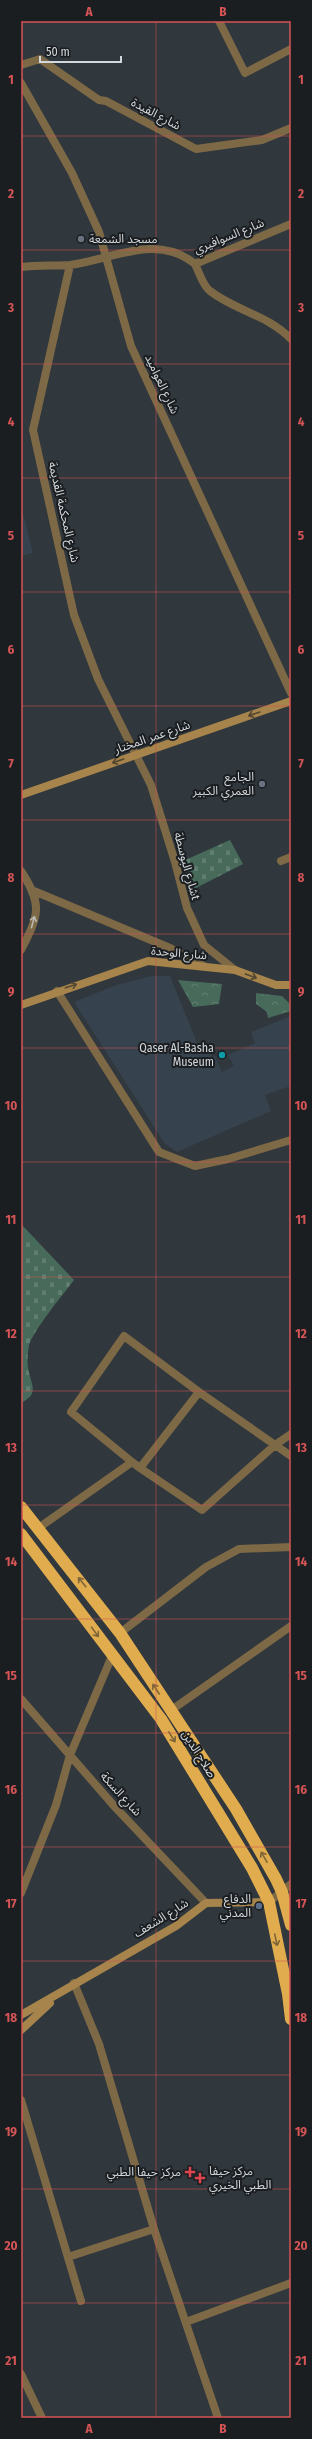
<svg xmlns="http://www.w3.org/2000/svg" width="312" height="2439" viewBox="0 0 312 2439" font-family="'Fira Sans Condensed','Noto Sans Arabic',sans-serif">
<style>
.built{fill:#36424d}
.forest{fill:url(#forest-crowns)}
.cemetery{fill:url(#cemetery-stones)}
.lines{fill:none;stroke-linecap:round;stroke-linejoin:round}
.street{stroke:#7e6946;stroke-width:8}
.secondary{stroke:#a6844b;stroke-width:8}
.highway{stroke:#e0ac4e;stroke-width:12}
.oneway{stroke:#534732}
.oneway2{stroke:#bab7af}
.oneway3{stroke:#7e6538}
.grid{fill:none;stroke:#d55455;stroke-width:1;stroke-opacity:0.55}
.worship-dot{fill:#6b7280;stroke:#1b1e21;stroke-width:1.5}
.culture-dot{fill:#0f9aa8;stroke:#1b1e21;stroke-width:1.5}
.service-dot{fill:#5c6f8a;stroke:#1b1e21;stroke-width:1.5}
.health-dot{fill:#e0444e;stroke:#1b1e21;stroke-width:1.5}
.labels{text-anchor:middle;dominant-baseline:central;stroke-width:4;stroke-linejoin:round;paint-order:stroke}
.street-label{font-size:12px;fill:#d3d8dc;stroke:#1b1e21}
.poi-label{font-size:12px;fill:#d3d8dc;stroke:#1b1e21;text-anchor:end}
.neatline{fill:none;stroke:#d55455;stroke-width:1.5}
.grid-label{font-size:13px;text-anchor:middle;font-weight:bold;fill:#d55455}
</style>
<defs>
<pattern id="forest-crowns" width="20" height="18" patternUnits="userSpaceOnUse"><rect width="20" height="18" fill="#476a5a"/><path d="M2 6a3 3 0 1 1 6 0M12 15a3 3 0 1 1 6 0" fill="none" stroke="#617f71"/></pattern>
<pattern id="cemetery-stones" width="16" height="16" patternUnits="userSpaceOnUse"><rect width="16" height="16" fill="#476a5a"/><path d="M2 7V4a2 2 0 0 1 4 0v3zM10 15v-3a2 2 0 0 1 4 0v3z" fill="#617f71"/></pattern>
</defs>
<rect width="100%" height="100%" fill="#30373d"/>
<path class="built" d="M 21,506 L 33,553 L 21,556 Z
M 152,976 L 170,976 L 200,1050 L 210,1051 L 212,1057 L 215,1056 L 222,1072 L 234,1066 L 228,1055 L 255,1043 L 251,1032 L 291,1016 L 291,1086 L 265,1095 L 271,1111 L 177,1152 L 165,1144 L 74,1002 L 116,985 Z"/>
<path class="forest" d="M 178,980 L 222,984 L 219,1004 L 193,1007 Z
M 256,993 L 282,996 L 290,1004 L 291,1011 L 268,1018 L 267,1012 L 256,1004 Z"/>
<path class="cemetery" d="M 230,840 L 243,864 L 190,891 L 183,861 Z
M 21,1224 L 74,1280 C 64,1293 33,1331 29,1345 C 28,1351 27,1361 28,1367 C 30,1384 41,1393 21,1403 Z"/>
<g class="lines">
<path class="street" d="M 219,21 L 245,73 L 291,49
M 21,65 L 40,59 L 99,100 L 106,101 L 196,149 L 262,140 L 291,128
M 21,83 L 72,173 L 99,232 L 131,346 L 291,693
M 195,264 C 199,272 203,286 210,291 C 236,311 268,315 291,339
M 70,265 L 33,430 L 74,615 L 98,679 L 151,785 L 175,862 L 187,908 L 204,945 L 235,970
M 21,267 C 37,265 54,266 70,265 C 113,259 157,233 195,264 L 291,224
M 281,861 L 291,857
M 21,871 C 43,905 39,915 21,950
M 34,891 L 170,948 L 204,966
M 57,991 L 159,1152 L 195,1166 L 228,1159 L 291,1140
M 132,1462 L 71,1412 L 124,1336 L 199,1392
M 140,1468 L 202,1510 L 275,1445 L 291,1434
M 37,1529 L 132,1462 L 140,1468 L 199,1392 L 291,1456
M 120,1633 L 206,1567 L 239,1549 L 291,1547
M 21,1699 L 115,1807 L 206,1903
M 170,1711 L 291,1626
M 21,1893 L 56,1805 L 70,1755 L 112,1656
M 269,1902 L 291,1884
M 74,1983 L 99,2044 L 154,2229 L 218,2418
M 21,2100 L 81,2301
M 68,2257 L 154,2229
M 186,2322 L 291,2283
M 21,2374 L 42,2418"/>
<path class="secondary" d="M 21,795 L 291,701
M 21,1005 L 148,961 L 235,970 L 276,985 L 291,985
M 21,2015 L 176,1926 L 206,1903 L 269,1902
M 21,2030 L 50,2003"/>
<path class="highway" d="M 21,1507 L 120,1633 L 236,1809 L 276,1879 L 282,1892 L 291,1925
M 21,1534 L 161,1719 L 252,1868 L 269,1902 L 288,1994 L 291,2019"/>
</g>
<defs><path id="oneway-shaft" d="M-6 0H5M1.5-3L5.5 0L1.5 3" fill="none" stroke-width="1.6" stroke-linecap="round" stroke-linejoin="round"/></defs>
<g class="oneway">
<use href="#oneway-shaft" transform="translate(254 714) rotate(161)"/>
<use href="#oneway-shaft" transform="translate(118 761) rotate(161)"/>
<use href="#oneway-shaft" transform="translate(251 976) rotate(20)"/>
<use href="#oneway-shaft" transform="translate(71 986) rotate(-18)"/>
</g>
<use class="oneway2" href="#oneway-shaft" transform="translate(33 922) rotate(-75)"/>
<g class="oneway3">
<use href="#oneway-shaft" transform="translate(82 1582) rotate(-129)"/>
<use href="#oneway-shaft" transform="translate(95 1632) rotate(54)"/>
<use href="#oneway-shaft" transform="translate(156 1689) rotate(-123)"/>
<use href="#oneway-shaft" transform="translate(172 1737) rotate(58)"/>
<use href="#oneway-shaft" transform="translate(264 1857) rotate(-120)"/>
<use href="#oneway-shaft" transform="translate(276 1940) rotate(78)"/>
</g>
<path class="grid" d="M 156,21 L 156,2418M 21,136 L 291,136M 21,250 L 291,250M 21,364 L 291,364M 21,478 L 291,478M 21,592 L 291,592M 21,706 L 291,706M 21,820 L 291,820M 21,934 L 291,934M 21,1048 L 291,1048M 21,1162 L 291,1162M 21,1277 L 291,1277M 21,1391 L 291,1391M 21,1505 L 291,1505M 21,1619 L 291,1619M 21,1733 L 291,1733M 21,1847 L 291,1847M 21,1961 L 291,1961M 21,2075 L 291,2075M 21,2189 L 291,2189M 21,2303 L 291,2303"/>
<g class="worship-dot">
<circle cx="81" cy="239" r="4"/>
<circle cx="262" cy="784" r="4"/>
</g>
<circle class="culture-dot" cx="222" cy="1055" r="4"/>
<circle class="service-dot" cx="259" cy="1906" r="4"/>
<g class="health-dot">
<path d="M188 2166h4v4h4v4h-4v4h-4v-4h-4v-4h4z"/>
<path d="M198 2172h4v4h4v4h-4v4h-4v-4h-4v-4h4z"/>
</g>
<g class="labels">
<g class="street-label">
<text transform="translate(156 114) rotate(28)">شارع القيدة</text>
<text transform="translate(229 236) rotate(-22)">شارع السوافيري</text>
<text transform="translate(162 384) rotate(65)">شارع العواميد</text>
<text transform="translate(64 512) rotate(77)">شارع المحكمة القديمة</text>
<text transform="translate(152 737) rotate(-19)">شارع عمر المختار</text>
<text transform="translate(187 866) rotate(75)">شارع البوسطةt</text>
<text transform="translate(179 953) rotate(5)">شارع الوحدة</text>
<text transform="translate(199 1754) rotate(58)">صلاح الدين</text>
<text transform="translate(121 1794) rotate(48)">شارع السكة</text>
<text transform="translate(161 1918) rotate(-32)">شارع الشعف</text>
</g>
<g class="poi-label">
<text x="89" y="239" text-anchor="start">مسجد الشمعة</text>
<text x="254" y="777">الجامع<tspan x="254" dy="14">العمري الكبير</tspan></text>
<text x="214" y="1048">Qaser Al-Basha<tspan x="214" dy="14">Museum</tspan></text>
<text x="251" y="1899">الدفاع<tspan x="251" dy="14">المدني</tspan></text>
<text x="209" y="2171" text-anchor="start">مركز حيفا<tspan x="209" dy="14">الطبي الخيري</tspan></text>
<text x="181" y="2172">مركز حيفا الطبي</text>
</g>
</g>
<rect width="312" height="2439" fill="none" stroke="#1b1e21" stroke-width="44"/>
<path d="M40 56v6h81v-6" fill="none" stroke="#d3d8dc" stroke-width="2"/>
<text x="46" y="56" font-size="12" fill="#d3d8dc" stroke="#1b1e21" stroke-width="3" paint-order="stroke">50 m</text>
<rect x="22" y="22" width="268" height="2395" class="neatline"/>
<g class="grid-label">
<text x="89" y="16">A</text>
<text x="223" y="16">B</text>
<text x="11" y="84">1</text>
<text x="301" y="84">1</text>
<text x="11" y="198">2</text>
<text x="301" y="198">2</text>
<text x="11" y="312">3</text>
<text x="301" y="312">3</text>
<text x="11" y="426">4</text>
<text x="301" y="426">4</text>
<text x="11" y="540">5</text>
<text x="301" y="540">5</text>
<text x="11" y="654">6</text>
<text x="301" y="654">6</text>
<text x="11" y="768">7</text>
<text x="301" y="768">7</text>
<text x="11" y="882">8</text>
<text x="301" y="882">8</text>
<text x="11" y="996">9</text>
<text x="301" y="996">9</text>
<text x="11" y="1110">10</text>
<text x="301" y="1110">10</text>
<text x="11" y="1224">11</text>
<text x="301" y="1224">11</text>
<text x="11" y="1338">12</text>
<text x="301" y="1338">12</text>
<text x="11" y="1452">13</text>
<text x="301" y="1452">13</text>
<text x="11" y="1566">14</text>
<text x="301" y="1566">14</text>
<text x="11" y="1680">15</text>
<text x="301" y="1680">15</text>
<text x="11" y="1794">16</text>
<text x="301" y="1794">16</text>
<text x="11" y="1908">17</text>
<text x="301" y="1908">17</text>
<text x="11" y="2022">18</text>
<text x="301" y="2022">18</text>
<text x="11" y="2136">19</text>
<text x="301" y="2136">19</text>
<text x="11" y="2250">20</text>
<text x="301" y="2250">20</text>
<text x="11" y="2365">21</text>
<text x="301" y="2365">21</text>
<text x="89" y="2433">A</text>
<text x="223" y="2433">B</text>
</g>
</svg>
